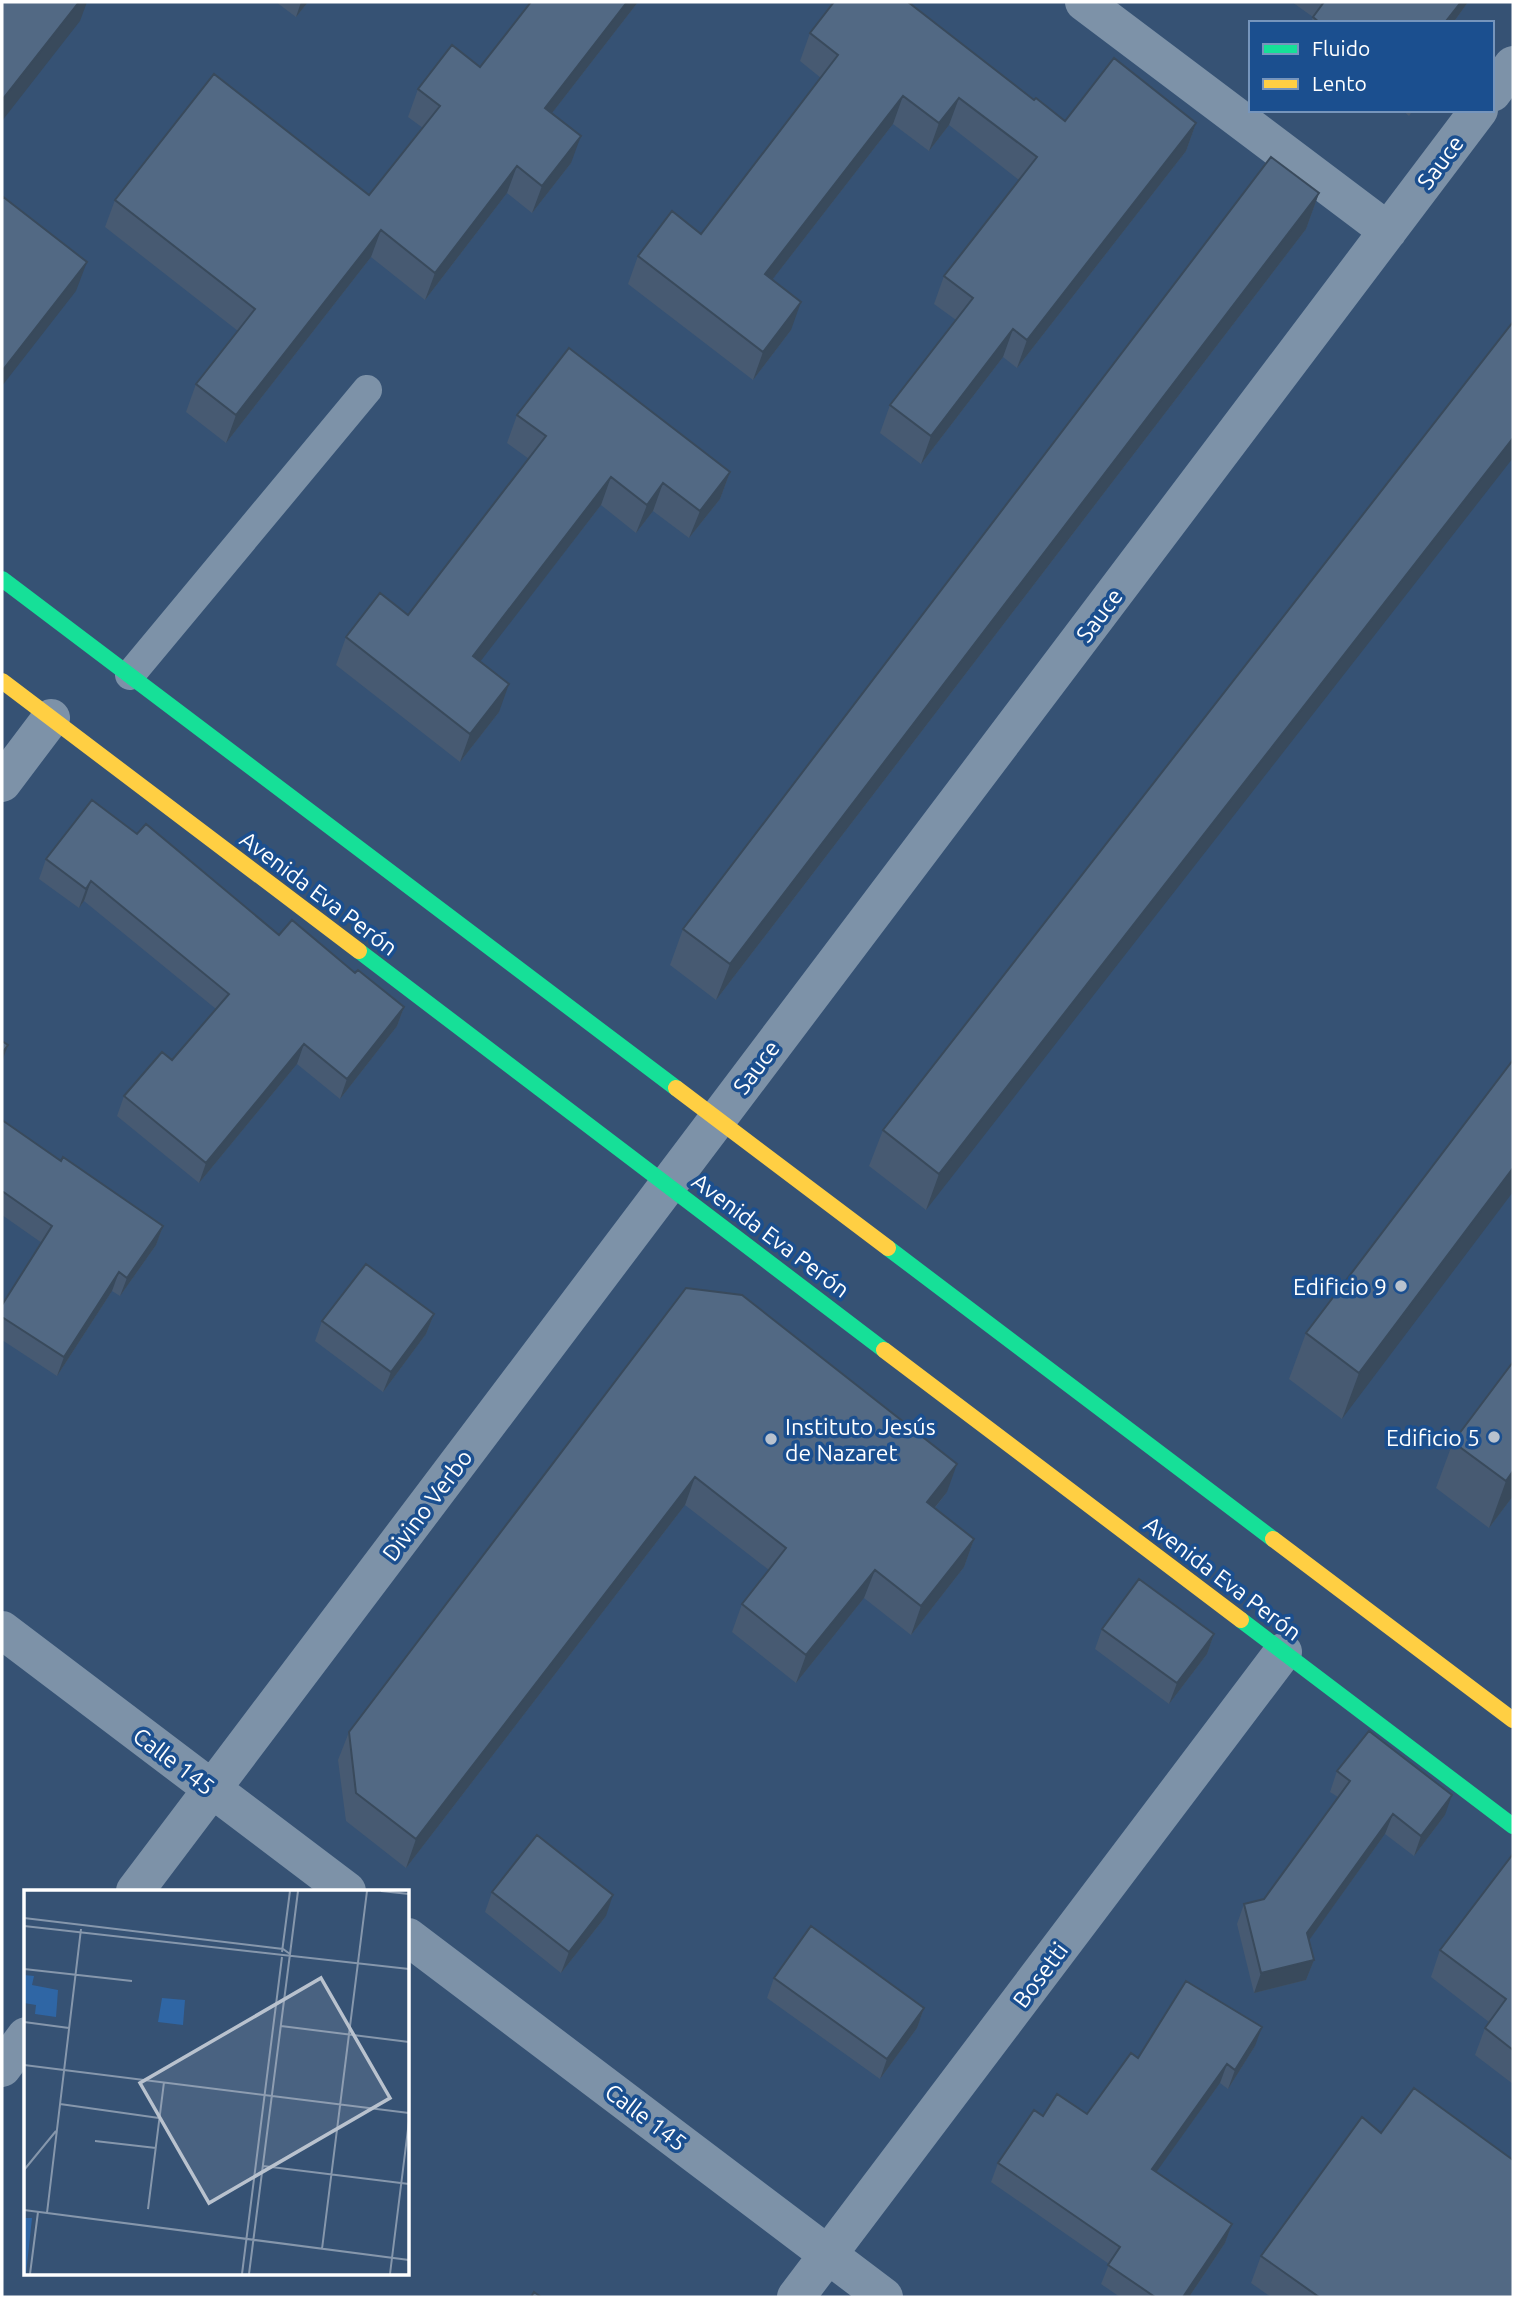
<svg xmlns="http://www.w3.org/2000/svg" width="1515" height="2299" viewBox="0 0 1515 2299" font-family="Ubuntu,sans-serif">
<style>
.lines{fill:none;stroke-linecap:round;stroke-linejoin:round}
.lane{stroke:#7d92a8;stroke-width:30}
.street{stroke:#7d92a8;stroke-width:38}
.fast{stroke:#16e098;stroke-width:16}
.slow{stroke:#ffcf43;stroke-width:16}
.wall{fill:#475a72}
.shaded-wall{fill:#394a5c}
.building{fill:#526984;stroke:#394a5c;stroke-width:2}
.poi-dot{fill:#b9c2ce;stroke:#1b4f8f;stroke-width:2.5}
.labels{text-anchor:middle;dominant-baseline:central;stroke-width:7;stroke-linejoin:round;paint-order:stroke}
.street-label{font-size:23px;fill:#fff;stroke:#1b4f8f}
.poi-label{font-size:23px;fill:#fff;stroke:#1b4f8f;text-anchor:end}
.inset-road{fill:none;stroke:#8697ac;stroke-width:2}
.view{fill:#b9c2ce;fill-opacity:0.15;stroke:#b9c2ce;stroke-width:3.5}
.inset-edge{fill:none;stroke:#fff;stroke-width:3.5}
</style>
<rect width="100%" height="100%" fill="#365274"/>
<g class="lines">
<path class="lane" d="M 130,675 L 367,390"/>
<path class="street" d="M 1084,2 L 1388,231
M 1492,93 L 1513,65
M 2,783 L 51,718
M 2,1630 L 347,1891
M 135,1891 L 1479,110
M 408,1937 L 884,2297
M 2,2068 L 26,2036
M 796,2297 L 1283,1652"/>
<path class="fast" d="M 2,579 L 676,1088
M 359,951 L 884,1350
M 888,1248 L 1273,1539
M 1241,1620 L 1513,1826"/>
<path class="slow" d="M 2,681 L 359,951
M 676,1088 L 888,1248
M 884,1350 L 1241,1620
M 1273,1539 L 1513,1720"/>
</g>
<path class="wall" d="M 276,2 L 308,2 L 296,17 Z
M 531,2 L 638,2 L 552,113 L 571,163 L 532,213 L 507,193 L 425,300 L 371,257 L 226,443 L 186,412 L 196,384 L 238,331 L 105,227 L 115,200 L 369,195 L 423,128 L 408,117 L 418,89 L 480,67 Z
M 1292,2 L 1468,2 L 1453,23 L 1311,23 L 1313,17 Z
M 810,33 L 1034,100 L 1065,121 L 1196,123 L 1186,151 L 1017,368 L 1003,357 L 921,464 L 880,433 L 890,405 L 956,320 L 934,304 L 944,276 L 1019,180 L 949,125 L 929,151 L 893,124 L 772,280 L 791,330 L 753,380 L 628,284 L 638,256 L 701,234 L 821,78 L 800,61 Z
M 1402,110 L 1413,110 L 1409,116 Z
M 1319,193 L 1306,229 L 716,1000 L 670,965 L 683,929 Z
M 1513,322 L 926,1210 L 869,1166 L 883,1130 Z
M 517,415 L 730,472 L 720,499 L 689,538 L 653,511 L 636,533 L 601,505 L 480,661 L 499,712 L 460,762 L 336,665 L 346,637 L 408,615 L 529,459 L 507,443 Z
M 137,834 L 279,935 L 355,973 L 404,1007 L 397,1026 L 340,1099 L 297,1064 L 199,1183 L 117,1116 L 124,1096 L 172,1060 L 216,1009 L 84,901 L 79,908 L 39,879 L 46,859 Z
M 1513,1060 L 1342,1419 L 1289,1379 L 1306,1333 Z
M 2,1120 L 61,1161 L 163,1226 L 156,1245 L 120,1296 L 112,1291 L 57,1376 L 2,1340 L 2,1305 L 42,1243 L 2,1215 Z
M 686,1288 L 947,1492 L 935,1508 L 974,1539 L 964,1567 L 911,1635 L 864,1598 L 796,1683 L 732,1632 L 742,1604 L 769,1570 L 685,1505 L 406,1868 L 346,1821 L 338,1760 L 349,1732 Z
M 434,1314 L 426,1334 L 383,1392 L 315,1341 L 322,1321 Z
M 1513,1362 L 1513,1496 L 1489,1528 L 1436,1488 L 1453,1442 Z
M 1102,1629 L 1214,1634 L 1207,1654 L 1169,1704 L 1095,1649 Z
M 1337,1771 L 1445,1815 L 1414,1856 L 1385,1834 L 1309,1940 L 1314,1960 L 1306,1980 L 1254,1993 L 1237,1924 L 1244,1904 L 1264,1899 L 1338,1797 L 1330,1792 Z
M 1513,1854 L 1513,2084 L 1475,2055 L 1485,2028 L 1489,2022 L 1431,1977 L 1440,1950 Z
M 492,1892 L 606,1916 L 561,1973 L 485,1912 Z
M 774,1978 L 924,2008 L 917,2028 L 880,2079 L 767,1998 Z
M 1255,2046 L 1228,2089 L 1220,2083 L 1156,2172 L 1232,2224 L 1225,2243 L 1189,2297 L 1120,2297 L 1101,2284 L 1109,2264 L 991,2182 L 998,2163 L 1043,2116 L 1087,2114 L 1138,2058 Z
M 1381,2133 L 1513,2297 L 1271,2297 L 1251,2283 L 1261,2256 Z"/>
<path class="shaded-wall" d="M 79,2 L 87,2 L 80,21 L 2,121 L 2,100 Z
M 301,2 L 308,2 L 296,17 Z
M 627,2 L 638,2 L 535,135 L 545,108 Z
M 1461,2 L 1468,2 L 1453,23 L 1446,23 Z
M 903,96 L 893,124 L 755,302 L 765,274 Z
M 959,98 L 949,125 L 929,151 L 939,123 Z
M 1196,123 L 1186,151 L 1017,368 L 1027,340 Z
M 581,136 L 571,163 L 532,213 L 542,186 Z
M 517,166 L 507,193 L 425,300 L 435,273 Z
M 1319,193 L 1306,229 L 716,1000 L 730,964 Z
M 381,230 L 371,257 L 226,443 L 236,415 Z
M 87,262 L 76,291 L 2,386 L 2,371 Z
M 801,302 L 791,330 L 753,380 L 763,352 Z
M 1013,329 L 1003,357 L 921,464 L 931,436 Z
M 1513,438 L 1513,458 L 926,1210 L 939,1174 Z
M 730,472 L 720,499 L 689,538 L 700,511 Z
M 611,477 L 601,505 L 463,684 L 473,656 Z
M 663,483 L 653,511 L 636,533 L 647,505 Z
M 509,684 L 499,712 L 460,762 L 470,734 Z
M 91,881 L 84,901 L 79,908 L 86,889 Z
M 404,1007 L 397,1026 L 340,1099 L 347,1079 Z
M 304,1044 L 297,1064 L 199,1183 L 206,1163 Z
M 8,1045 L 2,1062 L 2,1053 Z
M 1513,1168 L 1513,1192 L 1342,1419 L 1359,1373 Z
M 163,1226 L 156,1245 L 120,1296 L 127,1278 Z
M 119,1272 L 112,1291 L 57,1376 L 64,1357 Z
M 434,1314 L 426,1334 L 383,1392 L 391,1372 Z
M 957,1464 L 947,1492 L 917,1530 L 927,1502 Z
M 1513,1471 L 1513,1496 L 1489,1528 L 1506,1481 Z
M 695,1477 L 685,1505 L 406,1868 L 416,1839 Z
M 974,1539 L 964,1567 L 911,1635 L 921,1606 Z
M 875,1570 L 864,1598 L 796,1683 L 806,1655 Z
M 1214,1634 L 1207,1654 L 1169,1704 L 1177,1683 Z
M 1452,1795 L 1445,1815 L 1414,1856 L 1421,1836 Z
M 1393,1814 L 1385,1834 L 1300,1953 L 1307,1933 Z
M 613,1895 L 606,1916 L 561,1973 L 569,1952 Z
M 1314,1960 L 1306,1980 L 1254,1993 L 1261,1973 Z
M 924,2008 L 917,2028 L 880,2079 L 887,2059 Z
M 1262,2027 L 1255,2046 L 1228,2089 L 1235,2070 Z
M 1227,2064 L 1220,2083 L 1145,2188 L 1152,2169 Z
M 1232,2224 L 1225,2243 L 1189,2297 L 1183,2297 Z"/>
<path class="building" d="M 2,2 L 79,2 L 2,100 Z
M 531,2 L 627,2 L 545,108 L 581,136 L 542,186 L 517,166 L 435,273 L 381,230 L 236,415 L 196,384 L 255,309 L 115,200 L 214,74 L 369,195 L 440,106 L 418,89 L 452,45 L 480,67 Z
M 834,2 L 908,2 L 1034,100 L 1036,98 L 1065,121 L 1114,58 L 1196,123 L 1027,340 L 1013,329 L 931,436 L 890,405 L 973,298 L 944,276 L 1037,157 L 959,98 L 939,123 L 903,96 L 765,274 L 801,302 L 763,352 L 638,256 L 672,211 L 701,234 L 838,55 L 810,33 Z
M 1324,2 L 1461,2 L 1447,20 L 1450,23 L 1320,23 L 1313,17 Z
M 1271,157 L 1319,193 L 730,964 L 683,929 Z
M 2,196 L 87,262 L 2,371 Z
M 1513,322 L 1513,438 L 939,1174 L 883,1130 Z
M 569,348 L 730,472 L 700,511 L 663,483 L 647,505 L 611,477 L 473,656 L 509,684 L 470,734 L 346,637 L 380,593 L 408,615 L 546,436 L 517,415 Z
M 92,800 L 137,834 L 146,824 L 279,935 L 292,920 L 355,973 L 358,970 L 404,1007 L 347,1079 L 304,1044 L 206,1163 L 124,1096 L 162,1052 L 172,1060 L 229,994 L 91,881 L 86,889 L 46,859 Z
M 2,1041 L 8,1045 L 2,1053 Z
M 1513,1060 L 1513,1168 L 1359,1373 L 1306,1333 Z
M 2,1120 L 61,1161 L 63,1157 L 163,1226 L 127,1278 L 119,1272 L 64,1357 L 2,1317 L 2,1305 L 52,1226 L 2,1191 Z
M 366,1264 L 434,1314 L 391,1372 L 322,1321 Z
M 686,1288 L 742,1295 L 957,1464 L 927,1502 L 974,1539 L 921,1606 L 875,1570 L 806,1655 L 742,1604 L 786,1548 L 695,1477 L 416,1839 L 356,1793 L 349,1732 Z
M 1513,1362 L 1513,1471 L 1506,1481 L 1453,1442 Z
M 1139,1579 L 1214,1634 L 1177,1683 L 1102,1629 Z
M 1369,1731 L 1452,1795 L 1421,1836 L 1393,1814 L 1307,1933 L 1314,1960 L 1261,1973 L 1244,1904 L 1264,1899 L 1350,1781 L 1337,1771 Z
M 537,1835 L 613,1895 L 569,1952 L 492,1892 Z
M 1513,1854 L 1513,2050 L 1485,2028 L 1506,1999 L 1440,1950 Z
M 811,1926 L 924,2008 L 887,2059 L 774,1978 Z
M 1186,1981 L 1262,2027 L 1235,2070 L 1227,2064 L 1152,2169 L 1232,2224 L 1183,2297 L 1155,2297 L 1108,2265 L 1120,2247 L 998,2163 L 1034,2110 L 1043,2116 L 1057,2094 L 1087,2114 L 1131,2053 L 1138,2058 Z
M 1414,2088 L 1513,2160 L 1513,2297 L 1319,2297 L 1261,2256 L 1362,2117 L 1381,2133 Z
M 534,2292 L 541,2297 L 531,2297 Z"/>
<g class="poi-dot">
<circle cx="1401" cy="1286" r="7"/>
<circle cx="1494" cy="1437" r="7"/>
<circle cx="771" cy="1439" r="7"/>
</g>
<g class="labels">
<g class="street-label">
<text transform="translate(1440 162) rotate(-53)">Sauce</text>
<text transform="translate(1099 615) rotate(-53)">Sauce</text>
<text transform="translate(319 893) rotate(37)">Avenida Eva Perón</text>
<text transform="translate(756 1067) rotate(-53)">Sauce</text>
<text transform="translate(771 1235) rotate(37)">Avenida Eva Perón</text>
<text transform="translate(427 1505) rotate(-53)">Divino Verbo</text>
<text transform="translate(1223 1578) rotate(37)">Avenida Eva Perón</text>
<text transform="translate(174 1761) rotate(37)">Calle 145</text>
<text transform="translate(1040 1975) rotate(-53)">Bosetti</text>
<text transform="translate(646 2117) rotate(37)">Calle 145</text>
</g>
<g class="poi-label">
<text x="1387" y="1286">Edificio 9</text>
<text x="785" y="1426" text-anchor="start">Instituto Jesús<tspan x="785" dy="26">de Nazaret</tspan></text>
<text x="1480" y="1437">Edificio 5</text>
</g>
</g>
<g transform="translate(24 1890)">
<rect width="385" height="385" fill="#365274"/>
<path d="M 0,85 L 10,86 L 8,95 L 34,100 L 32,127 L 11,124 L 12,115 L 0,113 ZM 138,108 L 161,110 L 159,135 L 134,132 ZM 0,328 L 8,328 L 2,384 L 0,384 Z" fill="#2f66a5"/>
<path class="inset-road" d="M 357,1 L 385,4M 0,28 L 259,59 L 266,64M 0,36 L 385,79M 258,62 L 266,1M 266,64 L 274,1M 0,79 L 108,91M 0,132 L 45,138M 257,136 L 385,152M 0,175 L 385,223M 36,214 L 135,228M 71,251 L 132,258M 239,276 L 385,294M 0,280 L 32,241M 124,319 L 140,192M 0,320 L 385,370M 23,323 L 57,39M 298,359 L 343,1M 6,384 L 14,322M 218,384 L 258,67M 225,384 L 266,64M 366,384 L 385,231"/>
<path class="view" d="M 297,88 L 366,208 L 185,313 L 116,193 Z"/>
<rect width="385" height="385" class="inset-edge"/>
</g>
<rect width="1515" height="2299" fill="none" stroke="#ffffff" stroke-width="7"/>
<rect x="1249" y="21" width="245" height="91" fill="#1b4f8f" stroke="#7695bc" stroke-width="2"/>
<rect x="1263" y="44" width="35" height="10" fill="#16e098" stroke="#7695bc" stroke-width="2"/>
<text x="1312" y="56" font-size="21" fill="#ffffff">Fluido</text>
<rect x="1263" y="79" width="35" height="10" fill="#ffcf43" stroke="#7695bc" stroke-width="2"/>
<text x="1312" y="91" font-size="21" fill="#ffffff">Lento</text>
</svg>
